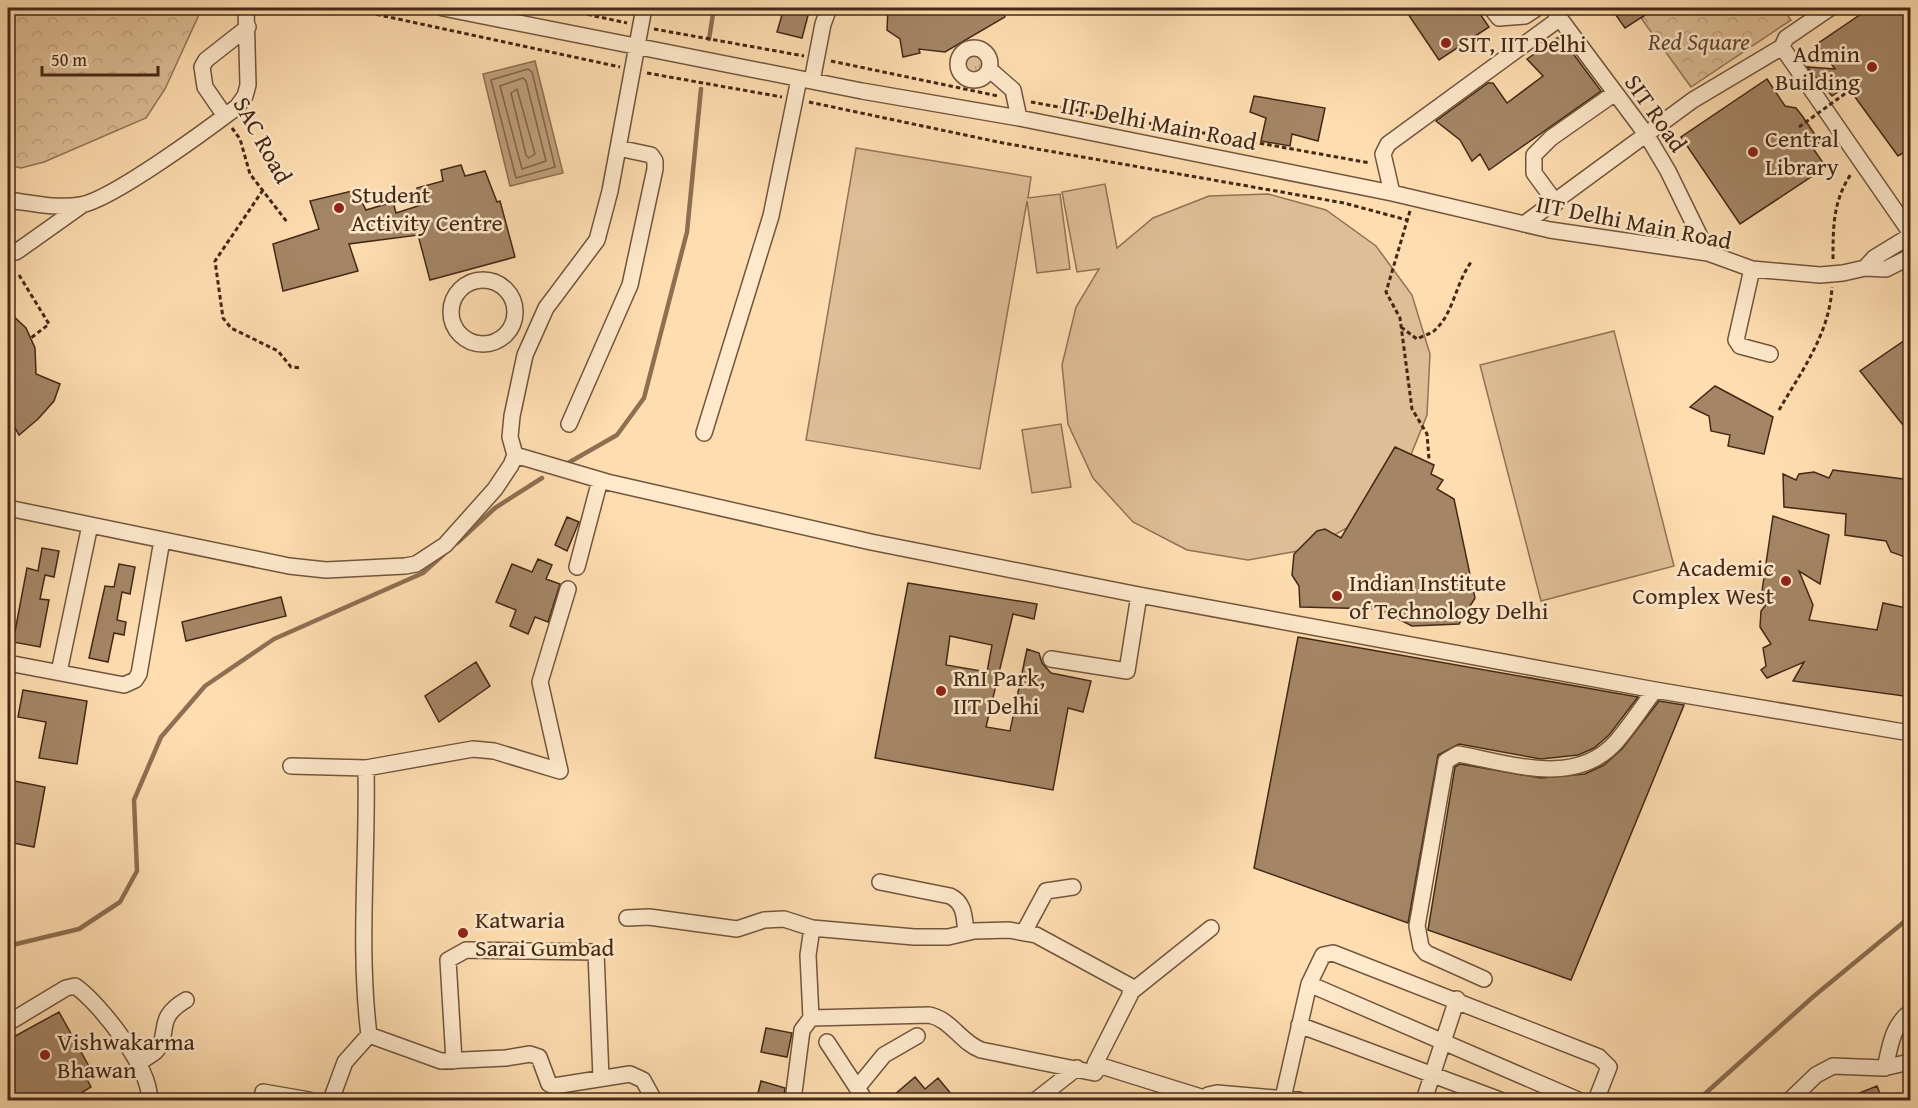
<svg xmlns="http://www.w3.org/2000/svg" width="1918" height="1108" viewBox="0 0 1918 1108" font-family="'Gentium Book Plus',serif">
<style>
.grass{fill:url(#grass-tufts);stroke:#907356;stroke-width:1.5}
.park{fill:url(#park-crowns);stroke:#907356;stroke-width:1.5}
.garden{fill:#debe96;stroke:#907356;stroke-width:1.5}
.water{fill:#be9f7b;stroke:#8d6f52;stroke-width:1.5}
.lines{fill:none;stroke-linecap:round;stroke-linejoin:round}
.shore{stroke:#806448;stroke-width:1.5}
.stream{stroke:#8d6f52;stroke-width:4.5}
.building{fill:#a48666;stroke:#432815;stroke-width:1.5;fill-rule:evenodd}
.minor-casing{stroke:#72553c;stroke-width:18}
.path{stroke:#432815;stroke-width:3;stroke-dasharray:4.5 3;stroke-linecap:butt}
.minor{stroke:#fee9cc;stroke-width:15}
.path-bridge{stroke:#432815;stroke-width:3;stroke-dasharray:4.5 3;stroke-linecap:butt}
.poi-dot{fill:#8f2418;stroke:#fee9cc;stroke-width:2}
.labels{text-anchor:middle;dominant-baseline:central;stroke-width:5;stroke-linejoin:round;paint-order:stroke}
.park-label{font-size:24px;font-style:italic;fill:#62462f;stroke:#fee9cc}
.poi-label{font-size:24px;fill:#432815;stroke:#fee9cc;text-anchor:start}
.street-label{font-size:24px;fill:#432815;stroke:#fee9cc}
</style>
<defs>
<pattern id="grass-tufts" width="24" height="20" patternUnits="userSpaceOnUse" patternTransform="scale(1.5)"><rect width="24" height="20" fill="#debe96"/><path d="M3 7l-1-3M5 7V3M7 7l1-3M15 17l-1-3M17 17v-4M19 17l1-3" fill="none" stroke="#c0a380"/></pattern>
<pattern id="park-crowns" width="20" height="18" patternUnits="userSpaceOnUse" patternTransform="scale(1.5)"><rect width="20" height="18" fill="#debe96"/><path d="M2 6a3 3 0 1 1 6 0M12 15a3 3 0 1 1 6 0" fill="none" stroke="#c0a380"/></pattern>
</defs>
<rect width="100%" height="100%" fill="#feddb0"/>
<filter id="stains"><feTurbulence type="fractalNoise" baseFrequency=".00333" numOctaves="4"/><feColorMatrix values="0 0 0 0 .2 0 0 0 0 .09 0 0 0 0 .02 0 0 0 .5 -.17"/></filter>
<radialGradient id="worn" r=".72"><stop offset=".6" stop-color="#630" stop-opacity="0"/><stop offset="1" stop-color="#630" stop-opacity=".3"/></radialGradient>
<path class="grass" d="M965 63a9 9 0 1 1 18 0a9 9 0 1 1-18 0Z"/>
<path class="park" d="M 8,8 L 202,8 L 165,89 L 146,118 L 44,162 L 21,168 L 8,165 Z
M 1656,8 L 1782,8 L 1791,20 L 1691,87 L 1641,18 Z"/>
<path class="garden" d="M 856,148 L 1031,177 L 1028,198 L 1060,194 L 1070,269 L 1037,273 L 1027,201 L 980,469 L 806,440 Z
M 1105,184 L 1117,248 L 1153,218 L 1209,196 L 1268,194 L 1326,210 L 1376,246 L 1412,295 L 1430,354 L 1427,415 L 1404,472 L 1363,519 L 1309,549 L 1248,560 L 1187,550 L 1133,522 L 1093,478 L 1068,424 L 1062,365 L 1076,307 L 1099,269 L 1077,272 L 1062,192 Z
M 1614,331 L 1674,566 L 1541,601 L 1480,365 Z
M 1061,424 L 1071,487 L 1032,493 L 1022,430 Z"/>
<path class="water" d="M 535,61 L 563,173 L 510,186 L 483,74 Z"/>
<g class="lines">
<path class="shore" d="M 528,69 L 532,72 L 555,167 L 516,178 L 491,80 Z
M 523,78 L 526,81 L 546,161 L 522,169 L 500,86 Z
M 517,89 L 535,154 L 529,158 L 526,155 L 511,93 Z"/>
<path class="stream" d="M 709,39 L 714,8
M 568,463 L 617,435 L 644,398 L 687,232 L 701,89
M 457,543 L 495,508 L 542,478
M 8,946 L 79,929 L 120,902 L 137,871 L 134,800 L 161,737 L 205,686 L 274,639 L 423,573 L 444,554
M 1698,1100 L 1814,996 L 1910,917"/>
</g>
<path class="building" d="M 784,8 L 810,8 L 802,38 L 777,32 Z
M 888,8 L 1003,8 L 1005,17 L 945,52 L 919,49 L 920,53 L 903,57 L 900,39 L 887,30 Z
M 1404,8 L 1476,8 L 1489,27 L 1439,60 Z
M 1611,8 L 1656,8 L 1625,28 Z
M 1870,8 L 1911,8 L 1911,148 L 1898,156 L 1847,86 L 1832,96 L 1807,67 L 1835,69 L 1817,44 Z
M 1560,36 L 1601,91 L 1489,170 L 1480,154 L 1472,161 L 1460,140 L 1436,121 L 1488,83 L 1493,83 L 1507,103 L 1543,76 L 1527,59 Z
M 1767,79 L 1785,106 L 1796,108 L 1803,117 L 1820,142 L 1812,147 L 1826,167 L 1740,224 L 1681,137 Z
M 1254,96 L 1325,108 L 1318,141 L 1292,134 L 1290,146 L 1261,141 L 1266,118 L 1250,112 Z
M 461,165 L 465,176 L 485,171 L 497,202 L 500,201 L 515,257 L 430,280 L 418,235 L 349,244 L 358,271 L 283,291 L 273,244 L 319,229 L 310,201 L 356,190 L 366,210 L 393,202 L 396,213 L 421,205 L 417,188 L 443,181 L 441,170 Z
M 8,311 L 26,328 L 35,348 L 36,374 L 60,384 L 54,401 L 38,419 L 19,435 L 8,415 L 10,354 L 8,348 Z
M 1911,336 L 1911,435 L 1860,371 Z
M 1715,386 L 1773,417 L 1764,454 L 1728,446 L 1730,435 L 1711,431 L 1709,416 L 1690,407 Z
M 1395,447 L 1434,465 L 1431,474 L 1443,480 L 1437,489 L 1454,499 L 1475,598 L 1459,624 L 1412,626 L 1379,609 L 1300,607 L 1299,586 L 1292,575 L 1294,554 L 1317,531 L 1325,529 L 1341,538 Z
M 1833,470 L 1911,480 L 1911,559 L 1891,552 L 1886,541 L 1845,535 L 1846,514 L 1784,507 L 1783,474 L 1796,480 L 1799,474 L 1814,472 L 1829,478 Z
M 1773,516 L 1829,535 L 1820,584 L 1799,571 L 1813,605 L 1809,620 L 1877,630 L 1883,603 L 1911,609 L 1911,697 L 1793,681 L 1804,662 L 1767,678 L 1761,670 L 1766,666 L 1763,648 L 1771,644 L 1760,627 L 1761,611 L 1774,594 L 1762,591 Z
M 567,517 L 579,522 L 567,551 L 555,545 Z
M 42,548 L 59,551 L 54,577 L 45,575 L 40,599 L 49,600 L 40,647 L 13,642 L 27,568 L 38,571 Z
M 538,559 L 552,565 L 546,579 L 560,584 L 548,622 L 535,617 L 528,634 L 510,626 L 516,610 L 496,602 L 512,564 L 532,572 Z
M 119,564 L 135,567 L 130,594 L 122,592 L 117,620 L 126,622 L 124,635 L 114,633 L 108,662 L 89,658 L 105,586 L 114,587 Z
M 908,583 L 1037,604 L 1034,619 L 1013,614 L 986,727 L 1010,731 L 1027,649 L 1039,653 L 1042,663 L 1051,673 L 1091,681 L 1083,712 L 1068,708 L 1053,790 L 875,758 ZM 950,636 L 992,645 L 987,672 L 946,665 Z
M 281,597 L 286,616 L 186,641 L 182,622 Z
M 1298,637 L 1638,697 L 1609,735 L 1594,748 L 1578,755 L 1541,759 L 1459,744 L 1438,755 L 1408,923 L 1254,868 Z
M 476,662 L 490,686 L 439,722 L 425,696 Z
M 23,690 L 87,701 L 77,764 L 39,758 L 46,722 L 18,717 Z
M 1659,701 L 1684,705 L 1571,980 L 1428,930 L 1455,767 L 1460,764 L 1541,778 L 1585,774 L 1604,765 L 1622,749 Z
M 9,780 L 45,787 L 34,847 L 8,842 Z
M 59,1012 L 91,1070 L 84,1074 L 91,1087 L 68,1101 L 8,1101 L 8,1040 Z
M 766,1028 L 792,1033 L 787,1057 L 761,1052 Z
M 915,1077 L 925,1089 L 938,1078 L 957,1101 L 887,1101 Z
M 761,1081 L 785,1088 L 783,1101 L 756,1101 Z
M 1877,1086 L 1883,1101 L 1842,1101 L 1842,1100 Z"/>
<g class="lines">
<defs>
<path id="minor" d="M 443,8 L 862,91 L 1019,118 L 1392,193 L 1550,230 L 1708,253 L 1752,269 L 1820,275 L 1843,273 L 1865,268 L 1886,269 L 1910,257
M 1491,8 L 1499,18 L 1525,16 L 1537,8
M 1552,8 L 1646,134 L 1668,171 L 1708,253
M 1830,8 L 1786,38 L 1782,47 L 1910,232
M958 64a16 16 0 1 1 32 0a16 16 0 1 1-32 0Z
M 989,69 L 1013,90 L 1019,118
M 812,81 L 823,24 L 829,8
M 225,116 L 205,87 L 202,67 L 206,60 L 248,27
M 1392,193 L 1383,154 L 1388,144 L 1559,19
M 8,200 C 31,203 57,209 81,205 C 113,199 208,129 237,107 L 245,96 L 248,85 L 246,8
M 1556,203 L 1534,173 L 1534,155 L 1551,138 L 1615,93
M 1524,224 L 1693,100 L 1782,47
M 16,252 L 81,206
M 1865,268 L 1874,258 L 1910,236
M 1752,269 L 1736,340 L 1740,346 L 1770,354
M451 312a32 32 0 1 1 64 0a32 32 0 1 1-64 0Z
M 569,424 L 630,285 L 655,169 L 655,161 L 651,155 L 618,148
M 704,433 L 771,216 L 799,79
M 515,455 L 607,482 L 871,542 L 1139,595 L 1655,690 L 1910,733
M 8,508 L 289,566 L 326,570 L 405,566 L 416,564 L 445,545 L 495,489 L 511,465 L 515,455 L 510,437 L 512,416 L 525,355 L 546,308 L 597,240 L 610,191 L 644,8
M 577,567 L 600,480
M 1051,659 L 1127,671 L 1139,595
M 8,663 L 124,685 L 135,680 L 139,674 L 162,540
M 59,672 L 90,525
M 291,766 L 366,768 L 473,749 L 494,751 L 560,771
M 366,768 C 368,858 358,946 369,1035
M 560,771 L 540,682 L 568,589
M 880,882 L 950,896 C 965,903 964,917 966,932
M 627,918 L 649,917 L 737,929 L 764,920 L 784,919 L 812,928 L 914,937 L 948,937 L 974,931 L 1009,930 L 1036,935 L 1130,986 L 1130,995 L 1095,1064 L 1095,1073 L 981,1050 C 960,1042 951,1019 929,1015 L 811,1018 L 802,1030 L 793,1100
M 1024,932 L 1046,891 L 1073,887
M 1484,979 L 1426,953 L 1421,947 L 1417,926 L 1446,761 L 1458,754 C 1509,763 1575,788 1616,742 C 1630,726 1642,707 1655,690
M 1309,984 L 1578,1100
M 1131,992 L 1211,928
M 811,1018 L 808,955 L 812,928
M 8,1023 L 66,988 L 75,986 C 99,1002 153,1071 149,1100
M 1299,1025 L 1500,1100
M 827,1042 L 865,1100
M 454,1061 L 448,960 L 466,950 L 596,952 L 601,1078
M 138,1063 C 144,1059 150,1056 155,1052 C 172,1034 153,1019 186,1000
M 1095,1064 L 1204,1098
M 1885,1068 C 1890,1047 1892,1026 1910,1012
M 857,1088 L 884,1055 L 917,1036
M 1283,1098 L 1309,984 L 1323,955 L 1333,953 L 1599,1057 L 1609,1067 L 1596,1100
M 262,1100 L 263,1092 L 309,1100
M 331,1100 L 345,1062 L 369,1035 L 441,1061 L 506,1058 L 530,1054 L 539,1057 L 549,1084 L 554,1086 L 630,1074 L 643,1080 L 654,1100
M 1036,1100 L 1077,1068
M 1203,1100 L 1208,1095 L 1217,1093 L 1299,1100
M 1424,1100 L 1457,999
M 1790,1100 L 1816,1075 L 1833,1066 L 1883,1068 L 1910,1062"/>
</defs>
<use href="#minor" class="minor-casing"/>
<path class="path" d="M 347,8 L 620,67
M 558,8 L 627,23
M 1790,8 L 1796,14
M 654,29 L 804,56
M 831,61 L 998,96
M 647,73 L 782,97
M 809,102 L 1003,143 L 1344,203 L 1407,220
M 1031,102 L 1370,163
M 232,128 L 240,139 L 250,174 L 287,222
M 263,190 L 215,261 L 223,318 L 231,328 L 278,351 L 291,367 L 301,368
M 1410,211 L 1386,292 L 1400,318 L 1412,409 L 1427,434 L 1429,459
M 1833,259 C 1833,227 1833,201 1851,174
M 19,275 L 49,324 L 31,338
M 1401,327 L 1417,339 C 1422,336 1431,334 1435,330 C 1454,313 1456,281 1472,261
M 1779,410 C 1801,372 1830,333 1832,287"/>
<use href="#minor" class="minor"/>
<path class="path-bridge" d="M 1799,127 L 1850,90"/>
</g>
<g class="poi-dot">
<circle cx="1446" cy="43" r="6"/>
<circle cx="1872" cy="67" r="6"/>
<circle cx="1753" cy="152" r="6"/>
<circle cx="339" cy="208" r="6"/>
<circle cx="1786" cy="581" r="6"/>
<circle cx="1337" cy="596" r="6"/>
<circle cx="941" cy="691" r="6"/>
<circle cx="463" cy="933" r="6"/>
<circle cx="45" cy="1055" r="6"/>
</g>
<g class="labels">
<g class="park-label">
<text x="1699" y="41">Red Square</text>
</g>
<g class="poi-label">
<text x="1458" y="43">SIT, IIT Delhi</text>
<text x="1860" y="53" text-anchor="end">Admin<tspan x="1860" dy="28">Building</tspan></text>
<text x="1765" y="138">Central<tspan x="1765" dy="28">Library</tspan></text>
<text x="351" y="194">Student<tspan x="351" dy="28">Activity Centre</tspan></text>
<text x="1774" y="567" text-anchor="end">Academic<tspan x="1774" dy="28">Complex West</tspan></text>
<text x="1349" y="582">Indian Institute<tspan x="1349" dy="28">of Technology Delhi</tspan></text>
<text x="953" y="677">RnI Park,<tspan x="953" dy="28">IIT Delhi</tspan></text>
<text x="475" y="919">Katwaria<tspan x="475" dy="28">Sarai Gumbad</tspan></text>
<text x="57" y="1041">Vishwakarma<tspan x="57" dy="28">Bhawan</tspan></text>
</g>
<g class="street-label">
<text transform="translate(1656 113) rotate(55)">SIT Road</text>
<text transform="translate(1159 123) rotate(11)">IIT Delhi Main Road</text>
<text transform="translate(263 140) rotate(61)">SAC Road</text>
<text transform="translate(1634 222) rotate(11)">IIT Delhi Main Road</text>
</g>
</g>
<rect width="1918" height="1108" fill="none" stroke="#feddb0" stroke-width="30"/>
<rect x="9" y="9" width="1900" height="1090" fill="none" stroke="#432815" stroke-width="3"/>
<rect x="15" y="15" width="1888" height="1078" fill="none" stroke="#432815" stroke-width="1.5"/>
<path d="M42 66v9h116v-9" fill="none" stroke="#432815" stroke-width="3"/>
<text x="51" y="66" font-size="18" fill="#432815" stroke="#fee9cc" stroke-width="4.5" paint-order="stroke">50 m</text>
<rect width="100%" height="100%" filter="url(#stains)"/>
<rect width="100%" height="100%" fill="url(#worn)"/>
</svg>
